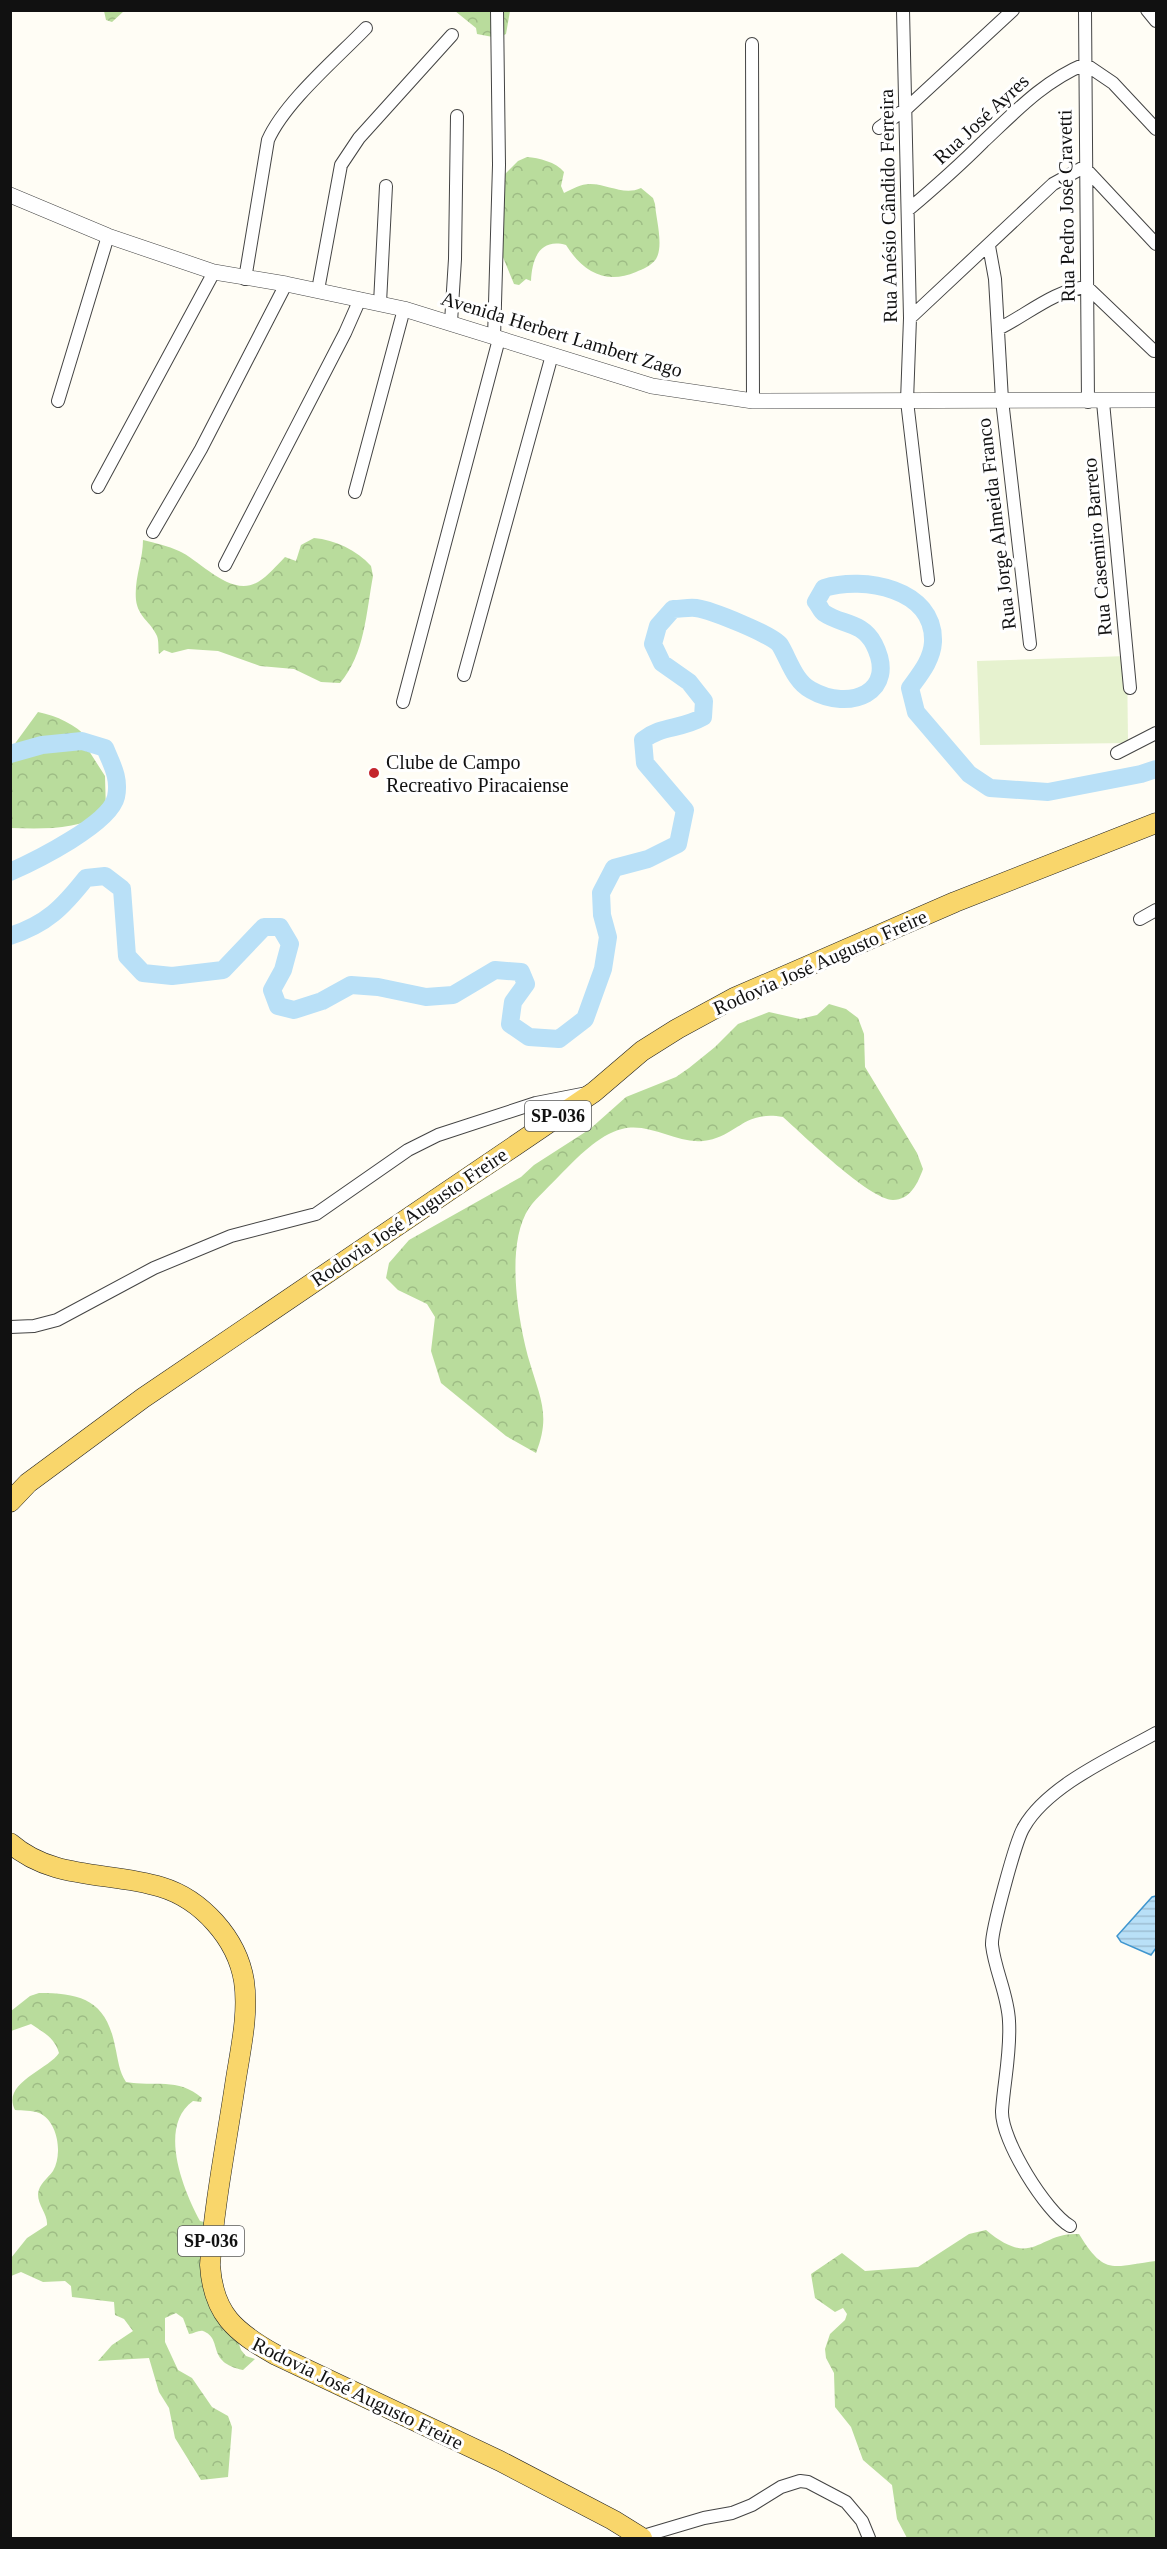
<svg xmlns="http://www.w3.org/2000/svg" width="1167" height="2549" viewBox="0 0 1167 2549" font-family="'Times New Roman',serif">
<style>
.forest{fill:url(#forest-crowns)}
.pitch{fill:#e6f2cf}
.water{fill:url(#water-rules);stroke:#3f96cf;stroke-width:1.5}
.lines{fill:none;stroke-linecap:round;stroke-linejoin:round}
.river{stroke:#b9e0f7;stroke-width:18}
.minor-casing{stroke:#444;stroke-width:14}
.tertiary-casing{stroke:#444;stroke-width:16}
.primary-casing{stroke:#222;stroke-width:21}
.minor{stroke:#fff;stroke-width:12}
.tertiary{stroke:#fff;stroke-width:15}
.primary{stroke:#f9d66b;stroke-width:20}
.poi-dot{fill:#c4262e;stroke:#fff;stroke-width:2}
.labels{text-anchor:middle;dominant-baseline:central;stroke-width:6;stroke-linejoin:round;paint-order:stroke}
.shield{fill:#fff;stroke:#585858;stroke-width:1.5}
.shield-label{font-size:18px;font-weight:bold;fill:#111}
.street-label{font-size:20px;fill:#111;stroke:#fff}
.poi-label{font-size:20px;fill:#111;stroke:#fff;text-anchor:start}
</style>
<defs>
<pattern id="forest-crowns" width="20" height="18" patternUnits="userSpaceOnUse" patternTransform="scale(1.5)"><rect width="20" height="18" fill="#b9dc9c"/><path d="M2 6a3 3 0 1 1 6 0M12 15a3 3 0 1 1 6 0" fill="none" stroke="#9ebc85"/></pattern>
<pattern id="water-rules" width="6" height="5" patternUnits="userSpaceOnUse" patternTransform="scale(1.5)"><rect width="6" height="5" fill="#b9e0f7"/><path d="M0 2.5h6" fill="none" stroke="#9ebfd3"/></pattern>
</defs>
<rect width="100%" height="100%" fill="#fffdf5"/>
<path class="forest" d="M 104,11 L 104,10 L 124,11 L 112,22 L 106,20 Z
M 455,11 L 510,11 L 506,34 L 498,38 L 477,34 L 476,28 Z
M 527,157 C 539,158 556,162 564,172 L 561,186 L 564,193 C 572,189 581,184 590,184 C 608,184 624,196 641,188 L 653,198 L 655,204 C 656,219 664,246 656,259 C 651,266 643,269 636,272 C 606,285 583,272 566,245 C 540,238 532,258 531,281 L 526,279 L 519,285 L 514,284 L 498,245 L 500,179 L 518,161 Z
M 314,538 C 335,540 357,550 371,566 L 373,576 C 366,613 365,654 340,683 L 321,682 L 294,669 L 260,666 L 218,651 L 188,649 L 172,653 L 164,650 L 159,654 C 158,649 159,641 157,636 C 151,622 138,617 136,600 C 134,579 143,560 143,540 C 155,543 168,546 179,551 C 201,561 231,598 258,582 C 268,576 277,565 285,557 L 296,561 L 301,545 Z
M 38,712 C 57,716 75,724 89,739 L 89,751 L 105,776 L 106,813 C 78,830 43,829 11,828 L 11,749 Z
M 829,1004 L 846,1009 L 858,1018 L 864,1034 L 865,1067 L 917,1153 L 923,1169 C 918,1183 910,1200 893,1200 C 870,1200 802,1134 783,1117 C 742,1110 737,1137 703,1141 C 676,1144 650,1122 622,1129 C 598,1135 577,1158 560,1175 C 550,1186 538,1196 529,1208 C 505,1245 518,1320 529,1360 C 540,1398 551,1415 536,1453 L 506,1436 L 441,1383 L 431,1351 L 435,1317 L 427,1304 L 398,1290 L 386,1278 L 389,1263 L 409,1240 L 521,1177 L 534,1165 L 590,1129 L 626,1097 L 676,1077 L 689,1068 L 715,1047 L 738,1024 L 769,1012 L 800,1019 L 817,1015 Z
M 39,1993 C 81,1993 106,2000 115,2046 C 118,2059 119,2072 126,2082 C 154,2087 178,2077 202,2098 L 201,2102 L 193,2101 C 157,2127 184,2191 200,2221 L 212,2224 L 228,2311 L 241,2350 L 246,2356 L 255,2359 L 243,2370 C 205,2362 224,2339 203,2331 C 199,2330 193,2334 189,2334 L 183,2318 L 176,2313 L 165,2318 L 165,2342 L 178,2370 L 192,2378 L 212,2407 L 228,2416 L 232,2427 L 228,2477 L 201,2480 L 175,2438 L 169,2408 L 159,2392 L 149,2358 L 98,2361 L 112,2345 L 133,2331 L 124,2319 L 115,2315 L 114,2302 L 72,2297 L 71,2286 L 65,2281 L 43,2282 L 21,2272 L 11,2276 L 11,2258 L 27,2238 L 47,2225 C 48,2214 38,2206 38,2194 C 39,2184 47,2179 53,2171 C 63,2154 58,2121 39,2113 C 32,2110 22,2111 15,2110 C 1,2083 48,2070 59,2053 C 55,2038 43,2032 31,2024 L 11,2031 L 11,2011 L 30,1996 Z
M 986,2230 C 1034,2270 1037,2232 1079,2234 C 1105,2277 1113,2266 1156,2261 L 1156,2538 L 907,2538 L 897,2519 L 892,2485 L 863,2460 L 851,2427 L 835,2407 L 834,2373 L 826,2358 L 825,2349 L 830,2334 L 845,2320 L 847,2314 L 843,2308 L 835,2312 L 815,2298 L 811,2274 L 842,2253 L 865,2271 L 918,2267 L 969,2234 Z"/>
<path class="pitch" d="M 1127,656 L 1128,743 L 980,745 L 977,661 Z"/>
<path class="water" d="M 1156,1896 L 1156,1948 L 1151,1955 L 1121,1942 L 1117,1936 L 1152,1897 Z"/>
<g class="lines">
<path class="river" d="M 10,754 L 42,745 L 82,741 L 105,748 C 112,765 120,778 116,797 C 110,824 35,861 10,872
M 10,936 C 47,924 63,907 86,878 L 105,876 L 122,889 L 127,956 L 143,973 L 172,976 L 223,970 L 264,927 L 280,927 L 290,944 L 283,970 L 272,990 L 278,1006 L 294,1010 L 322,1001 L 351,985 L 378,987 L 426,997 L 453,995 L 495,970 L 521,972 L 526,984 L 513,1002 L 510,1024 L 529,1037 L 559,1039 L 585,1019 L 603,969 L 608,937 L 602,915 L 601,893 L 614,868 L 648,859 L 678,844 L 685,810 L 645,763 L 643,740 C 662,725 680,730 703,717 L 704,701 L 689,682 L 662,663 L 653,644 L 658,626 L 673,609 C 681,609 689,607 696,608 C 711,610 773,635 780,645 C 789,660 795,682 811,690 C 849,712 899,693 874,644 C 862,621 841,625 824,613 C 821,611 819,605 816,602 L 824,588 C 863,576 935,588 933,642 C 932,660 920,674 910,688 L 916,712 L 969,774 L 990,788 L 1048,792 L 1141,774 L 1156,769"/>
<defs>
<path id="minor" d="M 903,10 L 910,318 L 907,401 L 928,580
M 1085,10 L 1088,402
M 1147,10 L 1156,21
M 752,44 L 753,401
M 879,128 L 907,108 L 1013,10
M 908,210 C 934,188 959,166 983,142 C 1016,111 1044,81 1085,64 L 1113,83 L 1156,129
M 989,246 L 995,279 L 1002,400 L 1030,644
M 245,279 L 268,140 C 285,102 336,59 366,28
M 318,290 L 341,165 L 359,138 L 452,35
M 380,303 L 386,186
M 910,318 L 1053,184 L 1084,167 L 1156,244
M 451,322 L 455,259 L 457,116
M 998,329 C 1027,315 1054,290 1087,287 L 1154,351
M 494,338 L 499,165 L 497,10
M 58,401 L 108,236
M 1103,402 L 1130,688
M 98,487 L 214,272
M 355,492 L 404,309
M 153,532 L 201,449 L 286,284
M 225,565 L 345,333 L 360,299
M 464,675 L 552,355
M 403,702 L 499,339
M 1117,753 L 1156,733
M 1140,919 L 1156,910
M 10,1327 L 34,1326 L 57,1320 L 154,1268 L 231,1236 L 316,1214 L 408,1150 L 438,1135 L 536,1103 L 587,1093
M 1070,2226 C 1046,2212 1001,2140 1002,2111 C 1004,2081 1011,2052 1009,2021 C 1008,1995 995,1971 992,1945 C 991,1932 1016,1839 1024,1827 C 1048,1785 1115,1756 1156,1733
M 640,2537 L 704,2518 L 732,2513 L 752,2505 L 781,2487 L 800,2481 L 808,2482 L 846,2502 L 862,2521 L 869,2538"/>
<path id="tertiary" d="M 10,195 L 108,236 L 214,272 L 286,284 L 404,309 L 652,386 L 753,401 L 1156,400"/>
<path id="primary" d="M 10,1502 L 28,1483 L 143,1398 L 516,1145 L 594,1092 L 642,1051 L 677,1029 L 734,998 L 955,902 L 1156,823
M 10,1843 C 54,1881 109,1871 161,1887 C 201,1899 237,1938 244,1981 C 249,2015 240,2051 235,2085 C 226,2145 214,2205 210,2265 C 213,2314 235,2332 276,2355 L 500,2461 L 613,2520 L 642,2538"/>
</defs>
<use href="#minor" class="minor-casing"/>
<use href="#tertiary" class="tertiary-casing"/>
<use href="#primary" class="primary-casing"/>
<use href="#minor" class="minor"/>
<use href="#tertiary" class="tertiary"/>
<use href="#primary" class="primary"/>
</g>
<circle class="poi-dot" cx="374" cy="773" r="6"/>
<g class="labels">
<g class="shield">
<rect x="525" y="1101" width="66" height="30" rx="4.5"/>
<rect x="178" y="2226" width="66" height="30" rx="4.5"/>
</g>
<g class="shield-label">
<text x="558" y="1116">SP-036</text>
<text x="211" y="2241">SP-036</text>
</g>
<g class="street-label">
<text transform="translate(981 119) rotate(-43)">Rua José Ayres</text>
<text transform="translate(888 206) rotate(-91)">Rua Anésio Cândido Ferreira</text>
<text transform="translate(1066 206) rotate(-91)">Rua Pedro José Cravetti</text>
<text transform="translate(562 334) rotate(17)">Avenida Herbert Lambert Zago</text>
<text transform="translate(996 524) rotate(-97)">Rua Jorge Almeida Franco</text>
<text transform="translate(1097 547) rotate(-95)">Rua Casemiro Barreto</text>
<text transform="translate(820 962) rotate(-24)">Rodovia José Augusto Freire</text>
<text transform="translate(409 1217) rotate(-34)">Rodovia José Augusto Freire</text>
<text transform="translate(358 2393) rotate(26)">Rodovia José Augusto Freire</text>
</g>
<g class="poi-label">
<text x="386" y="762">Clube de Campo<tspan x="386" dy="23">Recreativo Piracaiense</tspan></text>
</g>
</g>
<rect width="1167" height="2549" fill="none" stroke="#111111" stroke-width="24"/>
</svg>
